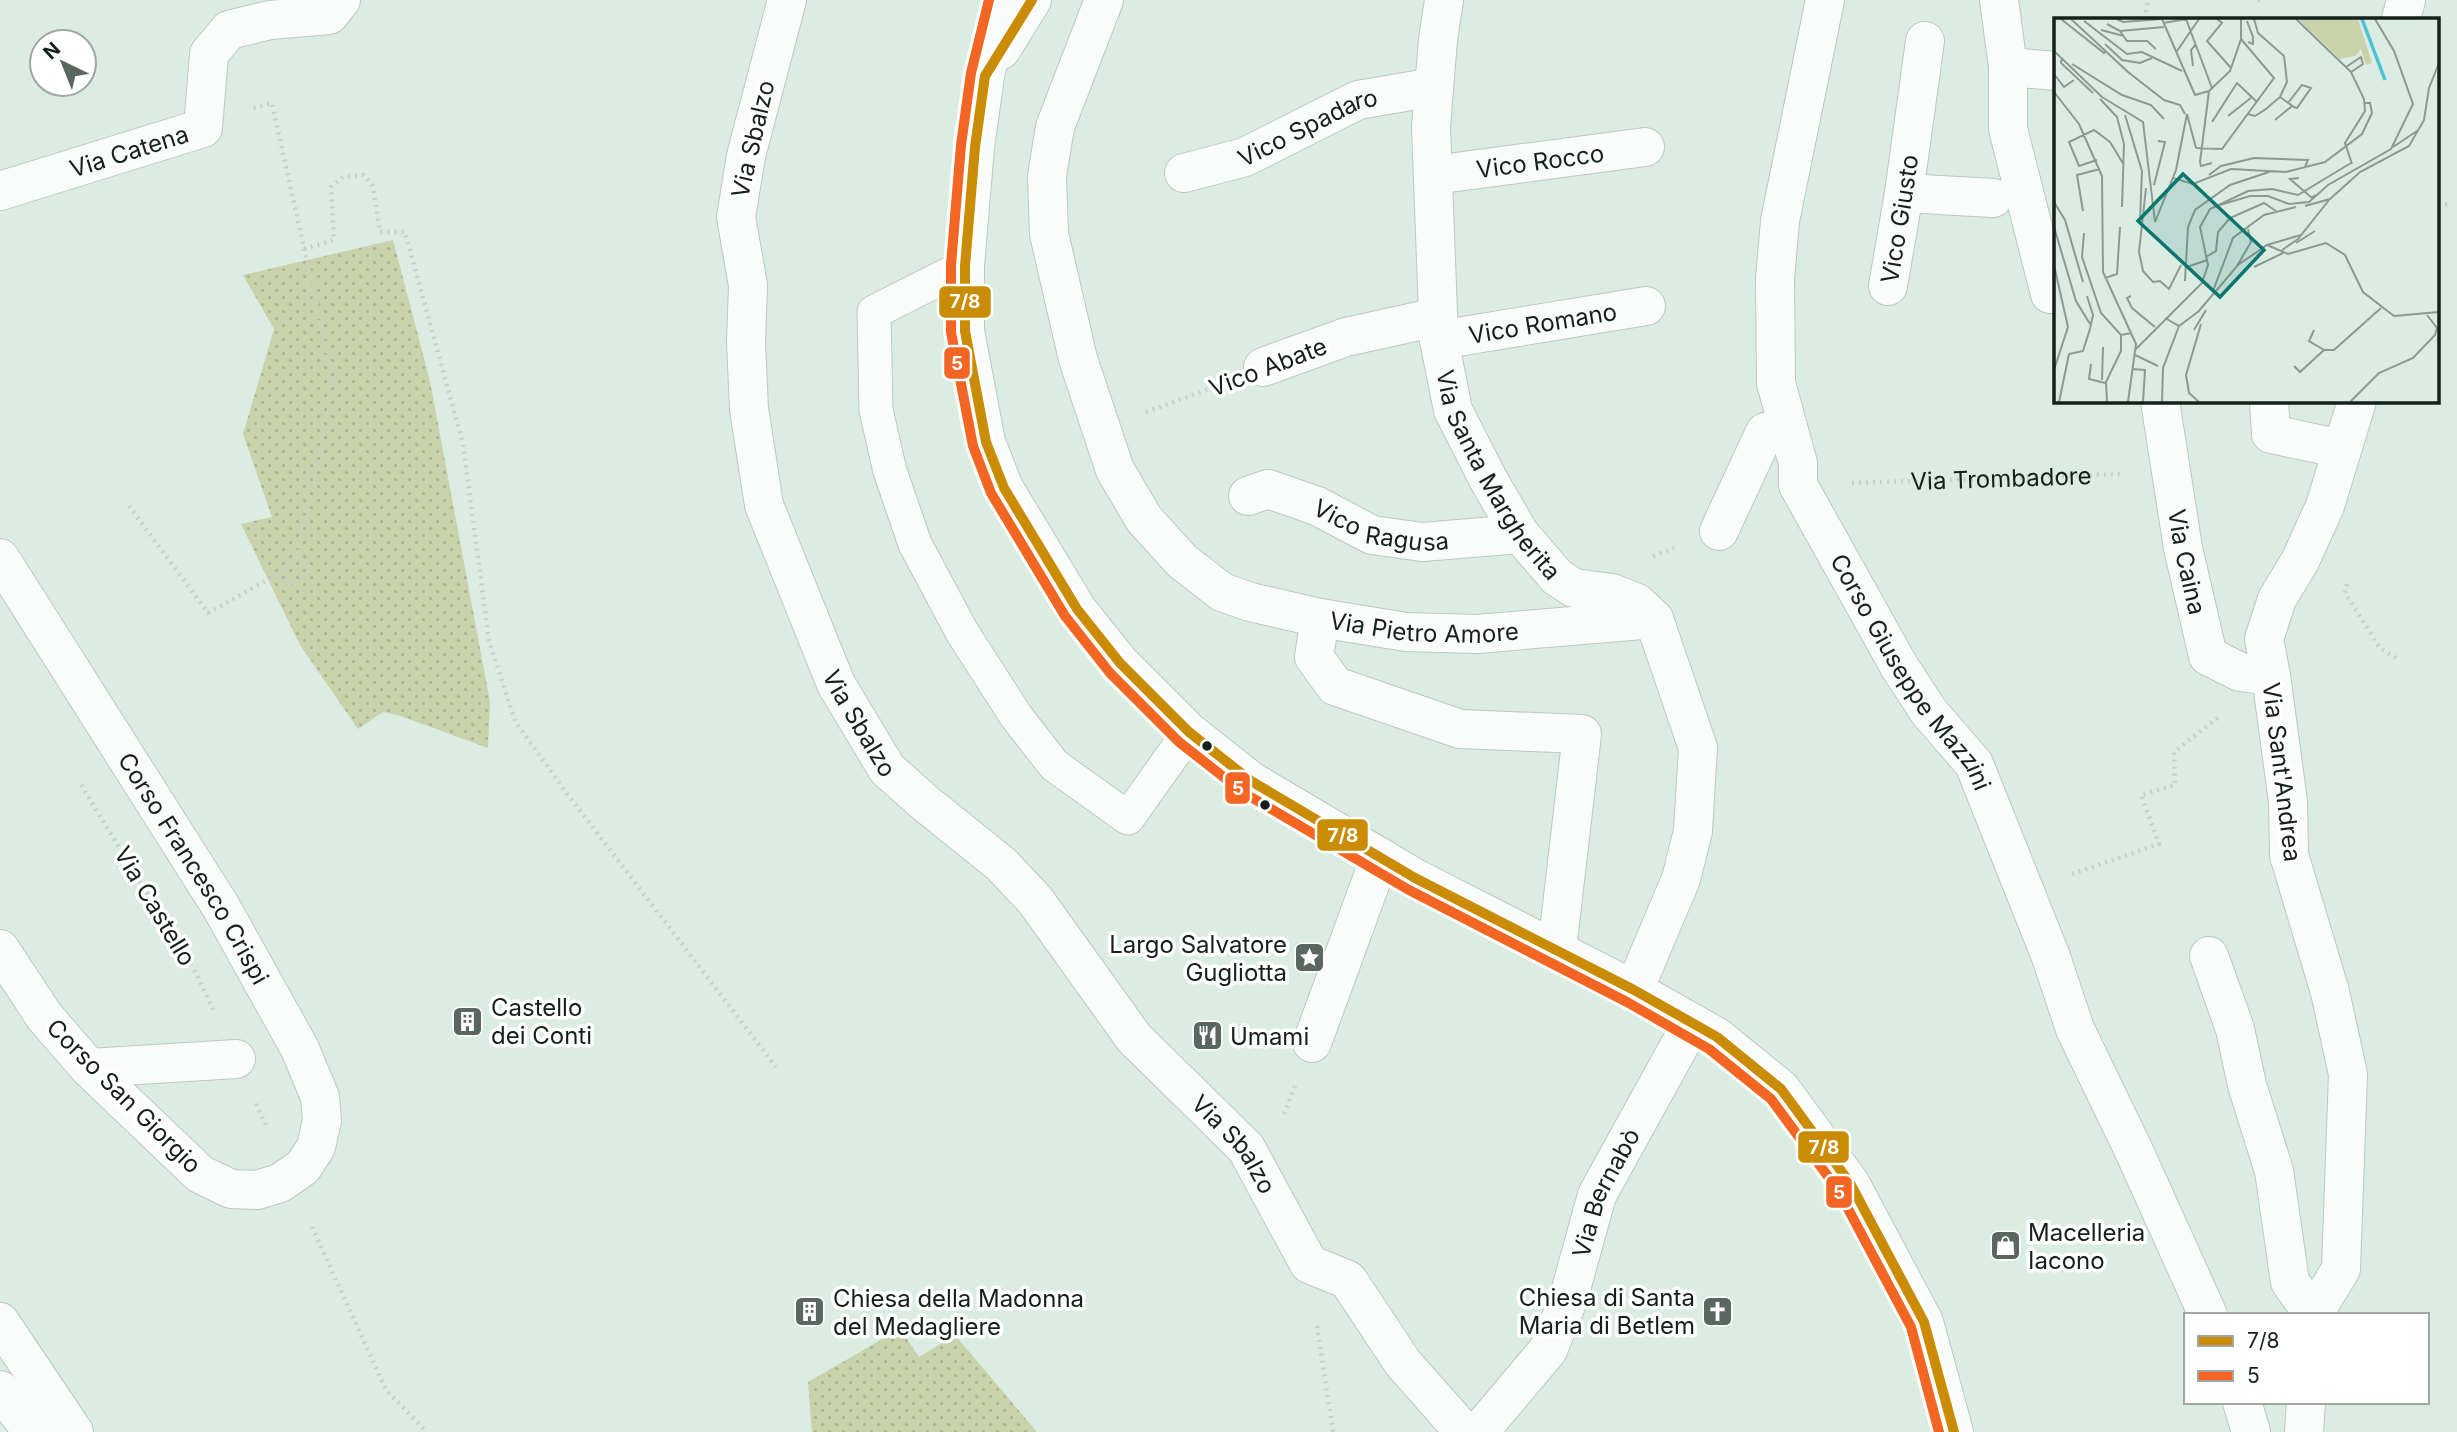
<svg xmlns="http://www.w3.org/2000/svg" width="2457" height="1432" viewBox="0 0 2457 1432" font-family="Inter,sans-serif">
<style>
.grass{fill:url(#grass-dots)}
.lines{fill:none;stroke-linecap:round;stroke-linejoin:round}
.lane-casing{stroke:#bbc8c1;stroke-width:35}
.street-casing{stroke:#bbc8c1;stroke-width:40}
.secondary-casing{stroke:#bbc8c1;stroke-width:40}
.path{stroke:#cacfcd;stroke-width:4.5;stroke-dasharray:2 5;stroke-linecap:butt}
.lane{stroke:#fafcfb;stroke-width:33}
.street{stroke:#fafcfb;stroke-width:38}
.secondary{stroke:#fafcfb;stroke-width:38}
.bus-1-casing{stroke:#fff;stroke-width:16}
.bus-2-casing{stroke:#fff;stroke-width:16}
.bus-1{stroke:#ca8b05;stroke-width:10}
.bus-2{stroke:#f26522;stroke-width:10}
.bus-dot{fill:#14201a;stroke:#fff;stroke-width:2.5}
.labels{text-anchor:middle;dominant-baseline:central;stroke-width:7;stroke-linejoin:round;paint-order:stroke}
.street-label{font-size:24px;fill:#14201a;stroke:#fff}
.poi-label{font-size:24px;fill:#14201a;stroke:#fff;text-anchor:start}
.inset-river{fill:none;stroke:#4cc3d5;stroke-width:3.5}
.inset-road{fill:none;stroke:#8b9a93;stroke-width:2}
.view{fill:#0f766e;fill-opacity:0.15;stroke:#0f766e;stroke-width:3.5}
.inset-edge{fill:none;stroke:#14201a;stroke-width:3.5}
.line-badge{stroke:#fff;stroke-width:2.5}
.badge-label{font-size:19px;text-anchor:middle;font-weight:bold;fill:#fff}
</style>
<defs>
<pattern id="grass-dots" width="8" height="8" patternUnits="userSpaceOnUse" patternTransform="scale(1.75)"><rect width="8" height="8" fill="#c9d2aa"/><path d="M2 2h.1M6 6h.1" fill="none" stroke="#acb492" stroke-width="1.8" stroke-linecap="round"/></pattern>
</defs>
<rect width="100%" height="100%" fill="#dbece3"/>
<path class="grass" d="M 393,240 L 430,381 L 490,702 L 488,748 L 398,715 L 383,712 L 358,729 L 300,645 L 241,524 L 272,517 L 243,434 L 274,329 L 243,275 Z
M 900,1329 L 919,1357 L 955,1335 L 1037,1432 L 812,1432 L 808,1382 Z"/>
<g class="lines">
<defs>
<path id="lane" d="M 965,266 L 874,312 L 876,410 L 890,471 L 915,544 L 962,632 L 1016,716 L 1054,765 L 1128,818 L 1189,732"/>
<g id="street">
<path id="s2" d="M 787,0 L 746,156 L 736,217 L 748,285 L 746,342 L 749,409 L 764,505 L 836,684 L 887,769 L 924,802 L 1001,864 L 1035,900 L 1134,1038 L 1246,1148 L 1309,1264 L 1348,1280 L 1403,1363 L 1464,1432"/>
<path d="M 1104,0 L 1055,127 L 1047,176 L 1049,234 L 1078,359 L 1115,470 L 1144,519 L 1182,561 L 1222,592 L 1250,602 L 1320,618"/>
<path id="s3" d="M 1444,0 L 1438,40 L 1431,127 L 1439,340 L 1453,410 L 1488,479 L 1520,534 L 1557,577 L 1574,588 L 1612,593 L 1637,603 L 1654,619 L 1698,748 L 1693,831 L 1681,879 L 1634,990"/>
<path id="s4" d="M 1825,0 L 1780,221 L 1775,279 L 1776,383 L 1798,463 L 1798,485 L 1899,666 L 1929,712 L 1974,764 L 2051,957 L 2075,1029 L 2134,1151 L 2208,1315"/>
<path d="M 1999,0 L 2008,67 L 2056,71"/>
<path d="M 2401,19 L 2406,0"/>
<path d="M 2008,67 L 2008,129 L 2050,294"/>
<path id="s5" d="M 1184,173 L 1245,157 L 1358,100 L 1434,87"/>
<path id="s6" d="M 1434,175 L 1645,147"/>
<path id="s7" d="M 0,191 L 203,128 L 209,54 L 229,30 L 270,20 L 329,15 L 341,0"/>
<path d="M 1904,193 L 1993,198"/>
<path id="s8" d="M 1888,286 L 1904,193 L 1925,41"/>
<path id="s9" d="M 1439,340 L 1646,306"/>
<path d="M 1263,367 L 1346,337 L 1437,317"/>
<path id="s10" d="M 2160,401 L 2183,548 L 2208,656 L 2240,672 L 2271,676"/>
<path d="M 2269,401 L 2271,434 L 2342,449"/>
<path id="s11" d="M 1248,496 L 1268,489 L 1317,506 L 1372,535 L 1422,542 L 1520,534"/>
<path d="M 1719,531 L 1765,432"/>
<path id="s12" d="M 1557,949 L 1582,734 L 1460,729 L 1335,686 L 1314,657 L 1320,618 L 1406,632 L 1477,634 L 1654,619"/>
<path d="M 2209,956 L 2235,1029 L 2247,1085 L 2274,1171 L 2290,1282 L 2313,1314"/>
<path d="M 1312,1043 L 1380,857"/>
<path d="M 89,1068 L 236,1059"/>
<path d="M 2313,1315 L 2341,1269 L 2348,1074 L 2330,992 L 2289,855 L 2288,802 L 2271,676 L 2264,639 L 2277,599 L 2300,561 L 2325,506 L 2357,401"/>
<path d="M 0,1322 L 74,1432"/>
<path d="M 0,1390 L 33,1432"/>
<path d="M 2242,1402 L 2251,1432"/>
<path id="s13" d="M 1479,1432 L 1548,1350 L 1568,1300 L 1597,1195 L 1692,1023"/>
<path d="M 2304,1432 L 2306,1402"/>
</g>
<g id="secondary">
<path d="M 1003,0 L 985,76 L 975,147 L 965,266 L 965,331 L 986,442 L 1004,488 L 1077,609 L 1120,663 L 1189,732 L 1251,781 L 1415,878 L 1634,990 L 1717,1037 L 1781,1089 L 1850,1183 L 1924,1322 L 1954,1432"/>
<path d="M 1001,50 L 1032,0"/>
<path id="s14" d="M 0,558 L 221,907 L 300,1049 L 320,1097 L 322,1121 L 316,1147 L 303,1167 L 280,1183 L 257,1190 L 231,1189 L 200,1174 L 89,1068 L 44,1016 L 0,949"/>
</g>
</defs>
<use href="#lane" class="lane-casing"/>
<use href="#street" class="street-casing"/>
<use href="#secondary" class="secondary-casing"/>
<g class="path">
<path d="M 2258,0 L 2263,0"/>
<path d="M 2145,19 L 2148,0"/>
<path d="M 2438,204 L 2450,205"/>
<path d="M 304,249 L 334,240 L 331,187 L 343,177 L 363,175 L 373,186 L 380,232 L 405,232 L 463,444 L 489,641 L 515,721 L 565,791 L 776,1067"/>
<path d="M 1146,412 L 1220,385"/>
<path id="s1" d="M 1852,483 L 2123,474"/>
<path d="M 129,506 L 208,613 L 294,565 L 320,456 L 332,375 L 272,103 L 253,108"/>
<path d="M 1653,556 L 1674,548"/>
<path d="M 282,571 L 290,584 L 307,572 L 297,552"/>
<path d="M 2347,584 L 2345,593 L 2380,648 L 2399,660"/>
<path d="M 81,785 L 197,975 L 213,1010"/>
<path d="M 2072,874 L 2159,844 L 2141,795 L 2175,785 L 2174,752 L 2220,716"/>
<path d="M 256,1104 L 266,1125"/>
<path d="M 1284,1114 L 1295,1086"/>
<path d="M 312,1227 L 386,1390 L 427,1432"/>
<path d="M 1317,1326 L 1333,1432"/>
</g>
<use href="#lane" class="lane"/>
<use href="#street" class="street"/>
<use href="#secondary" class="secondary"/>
<defs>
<path id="bus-1" d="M 1032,0 L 985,76 L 975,147 L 965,266 L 965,331 L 986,442 L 1004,488 L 1077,609 L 1120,663 L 1189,732 L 1251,781 L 1415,878 L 1634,990 L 1717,1037 L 1781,1089 L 1850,1183 L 1924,1322 L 1954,1432"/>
<path id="bus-2" d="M 989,0 L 971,73 L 961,145 L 951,265 L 951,332 L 973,446 L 991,493 L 1065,616 L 1110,673 L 1179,742 L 1244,793 L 1409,890 L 1627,1002 L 1709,1049 L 1771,1099 L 1838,1190 L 1911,1327 L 1939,1432"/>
</defs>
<use href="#bus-1" class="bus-1-casing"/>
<use href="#bus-2" class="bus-2-casing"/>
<use href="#bus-1" class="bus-1"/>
<use href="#bus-2" class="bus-2"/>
</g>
<defs>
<symbol id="sight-square" viewBox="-11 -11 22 22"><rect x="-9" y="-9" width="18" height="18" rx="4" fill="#5a6760" stroke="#fff"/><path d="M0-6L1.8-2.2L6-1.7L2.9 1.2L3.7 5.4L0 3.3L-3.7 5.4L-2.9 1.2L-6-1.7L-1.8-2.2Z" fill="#fff"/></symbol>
<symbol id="building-square" viewBox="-11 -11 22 22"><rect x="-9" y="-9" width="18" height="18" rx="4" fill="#5a6760" stroke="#fff"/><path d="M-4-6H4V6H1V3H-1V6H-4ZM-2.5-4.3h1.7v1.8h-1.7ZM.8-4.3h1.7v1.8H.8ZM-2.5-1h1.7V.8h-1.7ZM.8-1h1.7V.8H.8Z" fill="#fff"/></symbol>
<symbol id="restaurant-square" viewBox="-11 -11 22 22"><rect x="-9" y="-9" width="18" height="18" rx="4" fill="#5a6760" stroke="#fff"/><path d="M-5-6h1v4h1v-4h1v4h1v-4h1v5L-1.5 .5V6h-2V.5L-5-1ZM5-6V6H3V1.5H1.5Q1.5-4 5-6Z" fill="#fff"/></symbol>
<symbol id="shop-square" viewBox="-11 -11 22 22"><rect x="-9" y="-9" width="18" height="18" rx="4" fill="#5a6760" stroke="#fff"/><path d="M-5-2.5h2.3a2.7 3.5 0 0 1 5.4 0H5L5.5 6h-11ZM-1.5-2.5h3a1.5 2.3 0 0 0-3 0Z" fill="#fff"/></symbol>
<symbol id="church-square" viewBox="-11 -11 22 22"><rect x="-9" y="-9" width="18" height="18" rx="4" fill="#5a6760" stroke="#fff"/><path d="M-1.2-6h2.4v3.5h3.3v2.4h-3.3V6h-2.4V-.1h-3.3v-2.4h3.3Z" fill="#fff"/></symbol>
</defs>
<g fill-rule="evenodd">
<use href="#sight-square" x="1292" y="940" width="35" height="35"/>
<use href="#building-square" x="450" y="1004" width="35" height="35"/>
<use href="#restaurant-square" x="1190" y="1018" width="35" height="35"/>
<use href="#shop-square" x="1988" y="1228" width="35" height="35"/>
<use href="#church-square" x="1700" y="1294" width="35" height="35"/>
<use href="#building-square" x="792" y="1294" width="35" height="35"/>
</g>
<g class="bus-dot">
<circle cx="1207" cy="746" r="6"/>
<circle cx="1265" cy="805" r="6"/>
</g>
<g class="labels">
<g class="street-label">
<text stroke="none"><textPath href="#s5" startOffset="133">Vico Spadaro</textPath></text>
<text transform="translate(753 139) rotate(-77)">Via Sbalzo</text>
<text stroke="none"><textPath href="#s7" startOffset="135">Via Catena</textPath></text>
<text stroke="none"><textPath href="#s6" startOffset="107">Vico Rocco</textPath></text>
<text stroke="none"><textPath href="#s8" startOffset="68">Vico Giusto</textPath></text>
<text stroke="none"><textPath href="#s9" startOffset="105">Vico Romano</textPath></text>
<text transform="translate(1268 367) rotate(-21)">Vico Abate</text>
<text stroke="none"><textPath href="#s3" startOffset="490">Via Santa Margherita</textPath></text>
<text stroke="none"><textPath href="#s1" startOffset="149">Via Trombadore</textPath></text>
<text stroke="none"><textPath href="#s11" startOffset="142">Vico Ragusa</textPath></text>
<text stroke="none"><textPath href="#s10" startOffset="163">Via Caina</textPath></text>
<text stroke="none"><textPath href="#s12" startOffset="651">Via Pietro Amore</textPath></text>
<text stroke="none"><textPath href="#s4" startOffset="712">Corso Giuseppe Mazzini</textPath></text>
<text stroke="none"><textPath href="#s2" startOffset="752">Via Sbalzo</textPath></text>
<text transform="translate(2282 772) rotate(83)">Via Sant'Andrea</text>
<text stroke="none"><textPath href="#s14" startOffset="366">Corso Francesco Crispi</textPath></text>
<text transform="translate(155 906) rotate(59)">Via Castello</text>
<text transform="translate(124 1096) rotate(45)">Corso San Giorgio</text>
<text stroke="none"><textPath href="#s2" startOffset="1320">Via Sbalzo</textPath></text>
<text stroke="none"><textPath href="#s13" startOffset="275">Via Bernabò</textPath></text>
</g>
<g class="poi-label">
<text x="1287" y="944" text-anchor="end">Largo Salvatore<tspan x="1287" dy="28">Gugliotta</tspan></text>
<text x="491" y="1007">Castello<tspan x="491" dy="28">dei Conti</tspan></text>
<text x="1230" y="1036">Umami</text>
<text x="2028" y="1232">Macelleria<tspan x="2028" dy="28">Iacono</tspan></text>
<text x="1695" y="1297" text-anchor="end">Chiesa di Santa<tspan x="1695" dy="28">Maria di Betlem</tspan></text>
<text x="833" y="1298">Chiesa della Madonna<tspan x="833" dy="28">del Medagliere</tspan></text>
</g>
</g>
<g transform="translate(2054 18)">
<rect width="385" height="385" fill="#dbece3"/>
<path d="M 244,1 L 304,1 L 318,45 L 312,47 L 307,31 L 301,38 L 286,41 Z" fill="#c9d2aa"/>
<path class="inset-river" d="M 308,1 L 331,62"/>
<path class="inset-road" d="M 7,1 L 50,35 L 53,33M 17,1 L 74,54 L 110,82 L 126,87 L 131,96M 63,1 L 69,4 L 107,1M 108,1 L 141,77 L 155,73 L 176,53 L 187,21 L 187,1M 132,1 L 158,70M 163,1 L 168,5 L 153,23 L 177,50M 242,1 L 297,54 L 310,81 L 311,93 L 291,125 L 298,146M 30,3 L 73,36 L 88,34 L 128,53M 193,3 L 199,19 L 199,26 L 194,24M 109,5 L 133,1M 53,6 L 66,13 L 73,23 L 93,23 L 102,31M 47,12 L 70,18M 66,13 L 110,9M 51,26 L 68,42 L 86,45 L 98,40M 0,33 L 48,79 L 89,104 L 101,204M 123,33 L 145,1M 8,40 L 7,45 L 39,75M 18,46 L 68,77 L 97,87 L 110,101M 139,48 L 137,32 L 142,26M 292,49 L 307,39 L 309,46 L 297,54M 0,56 L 10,69 L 20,62M 155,73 L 146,144 L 147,148 L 158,145M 0,74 L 25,106 L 48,158 L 49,254 L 82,326 L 74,384M 226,79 L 240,89 L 243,90 L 257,70 L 248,67 L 234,85M 46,81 L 63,99 L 70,126 L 68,189M 133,96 L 142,130M 194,96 L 201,98 L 212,91 L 226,79 L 233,64 L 230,38 L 204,15 L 200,1M 71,97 L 88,153 L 86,202M 174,98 L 198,79M 221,102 L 238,88M 158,104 L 183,65 L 203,84M 339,129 L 363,113M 142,130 L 168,131 L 220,60 L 187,21M 43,142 L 25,148 L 15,124 L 40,112 L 56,124 L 70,147M 155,157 L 167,148 L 200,140 L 254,142 L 251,149M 119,160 L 139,166 L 177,151 L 232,154 L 271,144 L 308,116 L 318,95 L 316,85 L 311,85M 245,160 L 236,161 L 258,180 L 261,177M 100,167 L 111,124 L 104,123M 92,170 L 85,234 L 89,253 L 99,264 L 106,263 L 115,271 L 127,247M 0,184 L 11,202 L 29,264M 251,188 L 276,181 L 306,154 L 355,128 L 370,102 L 375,70 L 385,45M 159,189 L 196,178 L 214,178 L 235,186 L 255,184 L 274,167 L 337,131 L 359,86 L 340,33 L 321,1M 29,193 L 23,157 L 46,151M 101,204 L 122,152 L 133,96M 0,209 L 22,283 L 36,306M 30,215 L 28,239 L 47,295 L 67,317 L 77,315M 242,225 L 261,213M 213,227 L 247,217M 228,232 L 244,221 L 275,182M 152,239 L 162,233 L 164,214 L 176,200 L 210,185 L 222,193M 0,247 L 14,309 L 0,352M 183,248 L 197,224 L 194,211M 133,249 L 153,242M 200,249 L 229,235M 51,260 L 63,256 L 66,209M 131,263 L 134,209 L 141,192 L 176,167 L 215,154M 159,273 L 179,220 L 210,197 L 242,189M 77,278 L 73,280 L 78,290 L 101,309M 144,294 L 184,247 L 213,227 L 234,236 L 272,225 L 291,237 L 309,274 L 340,298 L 385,294M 111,300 L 125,308 L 145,293M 140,312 L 152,292M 260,312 L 255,323 L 270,332M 82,331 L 148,265 L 154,247 L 146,209 L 156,191 L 194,173 L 218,171 L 244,177 L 297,145M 81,337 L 104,348M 37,346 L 35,361 L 51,365M 240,348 L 246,354 L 270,332 L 280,332 L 327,290M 78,351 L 91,352 L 89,384M 48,362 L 49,329M 5,384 L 15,336 L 29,333 L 36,311 L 39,297 L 33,278M 53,384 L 52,364 L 67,333 L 67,317M 108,384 L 109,350 L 125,308M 145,384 L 135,375 L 132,357 L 147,306M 296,384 L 325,355 L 359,340 L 381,317 L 383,310 L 373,297"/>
<path class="view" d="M 129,156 L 210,232 L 166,279 L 84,203 Z"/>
<rect width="385" height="385" class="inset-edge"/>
</g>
<g class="line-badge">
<rect x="938" y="285" width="54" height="34" rx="7" fill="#ca8b05"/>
<rect x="943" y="346" width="28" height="34" rx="7" fill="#f26522"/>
<rect x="1224" y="771" width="27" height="34" rx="7" fill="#f26522"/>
<rect x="1316" y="818" width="53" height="34" rx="7" fill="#ca8b05"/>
<rect x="1797" y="1130" width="53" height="34" rx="7" fill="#ca8b05"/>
<rect x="1825" y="1175" width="28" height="34" rx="7" fill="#f26522"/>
</g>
<g class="badge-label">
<text x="965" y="308">7/8</text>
<text x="957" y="370">5</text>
<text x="1238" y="795">5</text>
<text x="1343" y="842">7/8</text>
<text x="1824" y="1154">7/8</text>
<text x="1839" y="1199">5</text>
</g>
<rect x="2184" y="1313" width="245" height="91" fill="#ffffff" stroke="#a1a6a3" stroke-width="2"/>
<rect x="2198" y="1336" width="35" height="10" fill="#ca8b05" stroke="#a1a6a3" stroke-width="2"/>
<text x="2247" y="1348" font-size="21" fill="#14201a">7/8</text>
<rect x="2198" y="1371" width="35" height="10" fill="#f26522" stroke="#a1a6a3" stroke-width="2"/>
<text x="2247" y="1383" font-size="21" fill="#14201a">5</text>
<g transform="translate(63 63) rotate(317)"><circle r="33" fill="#ffffff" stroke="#a1a6a3" stroke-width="2"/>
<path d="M0-5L12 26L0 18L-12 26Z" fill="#5a6760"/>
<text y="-10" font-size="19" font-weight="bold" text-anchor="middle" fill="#14201a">N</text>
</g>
</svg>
